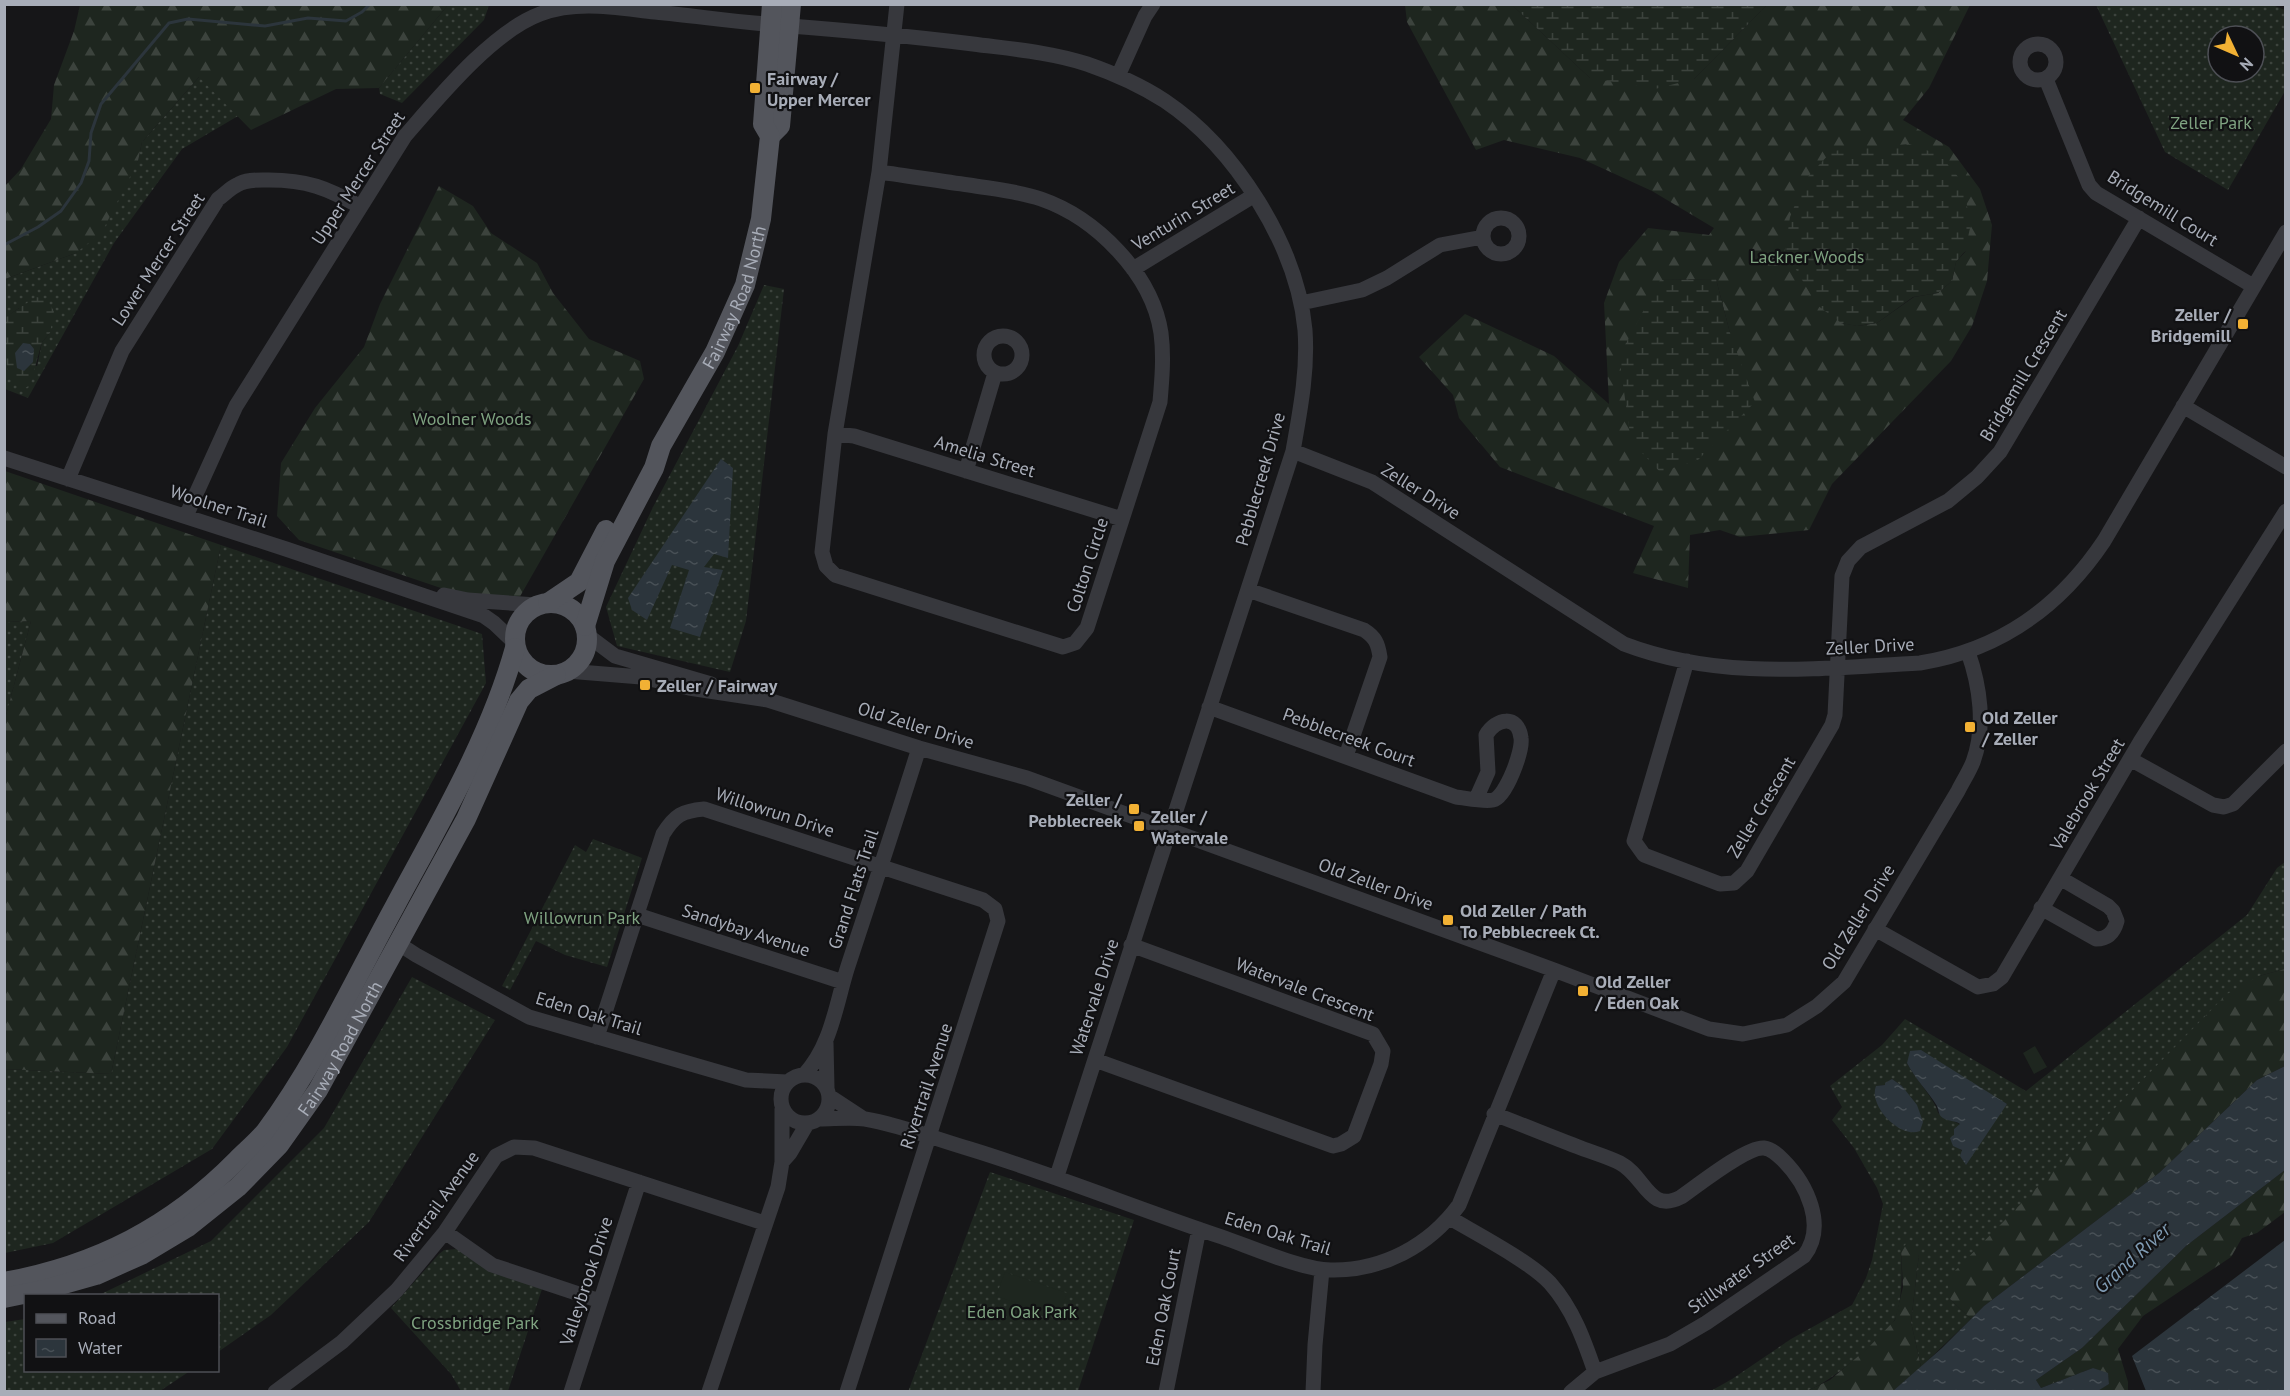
<svg xmlns="http://www.w3.org/2000/svg" width="2290" height="1396" viewBox="0 0 2290 1396" font-family="'PT Sans',sans-serif">
<style>
.grass{fill:url(#grass-dots);fill-rule:evenodd}
.forest{fill:url(#forest-firs);fill-rule:evenodd}
.wetland{fill:url(#wetland-marsh)}
.garden{fill:#1e261f}
.water{fill:url(#water-ripples)}
.lines{fill:none;stroke-linecap:round;stroke-linejoin:round}
.stream{stroke:#2c353c;stroke-width:3}
.minor{stroke:#37383d;stroke-width:15}
.major{stroke:#53555c;stroke-width:20}
.poi-dot{fill:#f2b134;stroke:#111113;stroke-width:2}
.labels{text-anchor:middle;dominant-baseline:central;stroke-width:4.5;stroke-linejoin:round;paint-order:stroke}
.poi-label{font-size:18px;font-weight:bold;fill:#a8adb8;stroke:#111113;text-anchor:start}
.park-label{font-size:18px;fill:#7fa381;stroke:#111113}
.street-label{font-size:18px;fill:#a8adb8;stroke:#111113}
.water-label{font-size:20px;font-style:italic;fill:#7f9bb3;stroke:#111113}
</style>
<defs>
<pattern id="grass-dots" width="8" height="8" patternUnits="userSpaceOnUse" patternTransform="scale(1.5)"><rect width="8" height="8" fill="#1e261f"/><path d="M2 2h.1M6 6h.1" fill="none" stroke="#3c433d" stroke-width="1.8" stroke-linecap="round"/></pattern>
<pattern id="forest-firs" width="22" height="20" patternUnits="userSpaceOnUse" patternTransform="scale(1.5)"><rect width="22" height="20" fill="#1e261f"/><path d="M5 1l3.5 6h-7zM16 11l3.5 6h-7z" fill="#3c433d"/></pattern>
<pattern id="wetland-marsh" width="20" height="14" patternUnits="userSpaceOnUse" patternTransform="scale(1.5)"><rect width="20" height="14" fill="#1e261f"/><path d="M1 5h8M5 5V1M11 12h8M15 12V8" fill="none" stroke="#3c433d"/></pattern>
<pattern id="water-ripples" width="26" height="14" patternUnits="userSpaceOnUse" patternTransform="scale(1.5)"><rect width="26" height="14" fill="#2c353c"/><path d="M2 4q2-2 4 0t4 0M15 11q2-2 4 0t4 0" fill="none" stroke="#485056"/></pattern>
</defs>
<rect width="100%" height="100%" fill="#161618"/>
<path class="grass" d="M 2270,4 L 2285,10 L 2285,91 L 2228,190 L 2165,152 L 2096,5 ZM 2218,36 L 2254,36 L 2254,72 L 2218,72 Z
M 448,5 L 489,5 L 484,20 L 402,103 L 380,94 L 379,88 Z
M 200,76 L 238,116 L 182,149 L 114,243 L 28,398 L 5,389 L 4,357 L 37,366 L 42,342 L 50,333 L 19,308 L 5,318 L 5,279 L 76,253 L 138,161 L 142,142 Z
M 764,285 L 784,289 L 746,621 L 730,672 L 617,646 L 606,607 L 653,507 L 738,346 Z
M 221,545 L 482,634 L 486,683 L 287,1047 L 212,1149 L 53,1243 L 5,1253 L 4,1069 L 111,1074 Z
M 31,621 L 5,719 L 5,622 Z
M 593,839 L 642,858 L 607,967 L 565,955 L 536,941 L 510,990 L 502,986 L 575,845 L 586,852 Z
M 2285,862 L 2285,969 L 2259,976 L 1950,1299 L 1971,1319 L 1921,1367 L 1911,1322 L 1919,1254 L 1901,1249 C 1902,1272 1903,1294 1896,1317 C 1890,1334 1823,1389 1805,1391 C 1777,1395 1738,1391 1709,1392 L 1732,1379 L 1791,1339 L 1852,1305 L 1866,1278 L 1872,1260 L 1883,1204 L 1877,1188 L 1854,1148 L 1832,1120 L 1842,1107 L 1830,1086 L 1882,1045 L 1905,1019 L 2026,1091 L 2247,915 L 2277,868 ZM 1907,1063 L 2007,1104 L 1962,1151 L 1958,1147 L 1954,1129 L 1961,1125 L 1938,1113 C 1937,1102 1913,1076 1907,1063 ZM 1892,1079 L 1902,1086 L 1920,1117 L 1901,1129 L 1892,1123 L 1876,1086 L 1885,1085 Z
M 412,977 L 495,1020 L 369,1222 L 271,1315 L 218,1352 L 218,1296 L 99,1295 L 211,1241 L 324,1128 Z
M 990,1172 L 1134,1220 L 1078,1391 L 908,1392 Z
M 457,1249 L 542,1289 L 508,1391 L 491,1390 L 461,1391 L 451,1374 L 391,1308 L 439,1254 L 444,1250 Z
M 25,1319 L 26,1370 L 190,1371 L 160,1391 L 5,1391 L 5,1322 Z"/>
<path class="forest" d="M 80,5 L 80,4 L 448,5 L 379,88 L 336,89 L 251,130 L 199,77 L 142,142 L 138,161 L 102,232 L 76,253 L 5,279 L 5,186 L 21,169 L 51,119 L 54,85 L 74,31 Z
M 1405,5 L 1512,5 L 1590,78 L 1694,79 L 1767,5 L 1970,5 L 1929,88 L 1903,120 L 1949,147 L 1980,189 L 1992,225 L 1987,281 L 1972,326 L 1951,361 L 1832,484 L 1809,530 L 1740,537 L 1720,530 L 1690,535 L 1688,588 L 1633,573 L 1654,526 L 1500,467 L 1459,418 L 1453,395 L 1419,357 L 1465,314 L 1554,356 L 1609,404 L 1604,303 L 1619,262 L 1648,228 L 1709,235 L 1714,228 L 1652,191 L 1580,158 L 1504,140 L 1476,150 L 1407,22 ZM 1966,251 L 1956,262 L 1952,281 L 1938,293 L 1914,297 L 1877,323 L 1858,326 L 1841,323 ZM 1716,279 L 1730,333 L 1660,280 Z
M 439,186 L 473,206 L 491,233 L 537,263 L 553,293 L 589,339 L 640,361 L 644,379 L 518,600 L 494,606 L 299,540 L 277,516 L 281,463 L 315,408 L 364,347 L 380,304 Z
M 5,471 L 221,545 L 111,1074 L 5,1069 L 5,719 L 31,621 L 5,622 Z
M 2285,969 L 2285,1066 L 2257,1080 L 2159,1173 L 1984,1306 L 1971,1319 L 1950,1299 L 1947,1279 L 2227,994 L 2259,976 Z
M 2285,1170 L 2285,1212 L 2257,1233 L 2242,1238 L 2231,1257 L 2143,1316 L 2118,1349 L 2128,1382 L 2128,1391 L 2096,1391 L 2109,1384 L 2108,1374 L 2093,1368 L 2041,1388 L 2036,1380 L 2082,1348 L 2186,1246 Z
M 1910,1240 L 1919,1254 L 1911,1322 L 1921,1367 L 1893,1391 L 1807,1391 L 1830,1380 L 1868,1348 L 1895,1320 L 1903,1287 L 1901,1249 Z"/>
<path class="wetland" d="M 1505,5 L 1767,4 L 1767,5 L 1694,79 L 1655,89 L 1590,78 L 1512,5 Z
M 1909,144 L 1940,155 L 1964,184 L 1970,228 L 1965,251 L 1956,262 L 1952,281 L 1938,293 L 1913,297 L 1877,323 L 1857,326 L 1841,323 L 1817,305 L 1785,251 L 1790,217 L 1805,180 L 1832,151 Z
M 1716,279 L 1730,333 L 1755,402 L 1698,460 L 1660,472 L 1631,441 L 1619,356 L 1660,280 Z
M 36,297 L 46,299 L 54,311 L 50,333 L 42,342 L 30,385 L 22,390 L 10,378 L 5,357 L 4,318 Z"/>
<path class="garden" d="M 2035,1046 L 2047,1067 L 2034,1074 L 2023,1053 Z
M 1005,1272 L 1067,1293 L 1059,1317 L 996,1296 Z"/>
<path class="water" d="M 23,343 L 30,344 L 34,349 L 33,362 L 24,371 L 17,368 L 15,353 Z
M 721,459 L 733,468 L 728,558 L 714,554 L 704,567 L 723,570 L 700,637 L 670,628 L 689,570 L 672,565 L 647,620 L 632,610 L 628,598 Z
M 1921,1050 L 2007,1104 L 1966,1165 L 1960,1156 L 1962,1150 L 1953,1146 L 1950,1138 L 1954,1135 L 1954,1129 L 1960,1124 C 1955,1120 1949,1122 1943,1118 C 1938,1115 1939,1110 1937,1106 C 1928,1091 1915,1079 1907,1063 L 1910,1051 Z
M 2285,1066 L 2285,1170 L 2186,1246 L 2082,1348 L 2036,1380 L 2041,1388 L 2093,1368 L 2108,1373 L 2109,1384 L 2096,1392 L 1893,1391 L 1942,1348 L 1984,1306 L 2159,1173 L 2257,1080 Z
M 1892,1079 L 1902,1086 L 1917,1105 L 1923,1122 L 1920,1131 C 1900,1139 1868,1106 1876,1086 L 1885,1085 L 1885,1083 Z
M 2285,1240 L 2285,1391 L 2146,1391 L 2132,1356 Z"/>
<g class="lines">
<path class="stream" d="M 4,245 L 38,227 L 61,211 L 81,183 L 89,161 L 91,133 L 101,104 L 169,23 L 188,19 L 265,26 L 308,18 L 346,21 L 362,12 L 370,4"/>
<path class="minor" d="M2020 62a18 18 0 1 1 36 0a18 18 0 1 1-36 0Z
M 1118,76 L 1145,16 L 1153,4
M 2046,79 L 2089,185 L 2096,193 L 2253,286
M 879,172 C 909,176 939,181 969,185 C 993,189 1018,191 1041,199 C 1096,218 1152,274 1161,333 C 1164,356 1162,379 1160,402 L 1087,628 L 1075,643 L 1063,647 L 835,575 L 826,566 L 822,552 L 835,434 L 879,172 L 897,4
M1483 236a18 18 0 1 1 36 0a18 18 0 1 1-36 0Z
M 1133,269 L 1253,196
M 1301,303 L 1362,290 L 1387,278 L 1440,245 L 1483,237
M984 355a19 19 0 1 1 38 0a19 19 0 1 1-38 0Z
M 2183,406 L 2286,467
M 835,434 L 854,436 L 1122,519
M 1293,451 L 1372,482 L 1624,644 C 1721,681 1819,668 1920,663 C 2000,650 2059,608 2104,541 L 2286,232
M 4,458 L 286,549 L 484,616 L 494,623 L 514,642
M 966,471 L 995,373
M 68,479 L 122,351 L 218,199 C 224,195 230,188 237,185 C 246,179 259,180 269,180 C 307,180 327,188 359,206
M 186,516 L 236,406 L 405,136 C 439,97 492,32 540,14 C 578,0 617,8 655,12 C 696,16 737,22 777,25 C 843,30 908,36 973,44 C 1011,49 1050,52 1087,64 C 1113,73 1142,86 1165,101 C 1235,148 1297,245 1305,330 C 1308,371 1300,411 1293,451 L 1057,1176
M 1248,590 L 1364,630 C 1375,637 1378,643 1380,657 L 1346,756
M 444,595 L 468,600 L 536,605
M 587,635 L 615,656 L 711,684
M 1687,661 L 1634,841 L 1644,855 L 1720,884 L 1734,883 L 1747,871 L 1832,725 L 1835,715 L 1842,576 L 1848,561 L 1861,547 L 1948,501 L 1977,477 L 2000,452 L 2139,218
M 567,671 L 641,677 L 689,688 L 768,700 L 919,748 L 1027,778 L 1554,970 L 1709,1029 L 1743,1034 L 1787,1025 L 1817,1006 L 1844,982 L 1958,791 C 1963,781 1969,772 1973,762 C 1986,727 1980,686 1968,652
M 1209,707 L 1456,797 C 1466,798 1483,802 1493,800 C 1506,797 1523,751 1521,738 C 1518,714 1496,718 1486,735 L 1488,772 L 1476,799
M 2130,759 L 2213,805 L 2224,807 L 2233,804 L 2286,751
M 2041,908 L 2096,939 C 2108,939 2114,932 2117,921 L 2113,911 L 2108,906 L 2060,878
M 637,915 L 843,982
M 1875,929 L 1978,987 L 1993,984 L 2002,977 L 2140,742 L 2286,511
M 399,944 L 416,955 L 529,1017 L 746,1080 L 787,1082
M 597,1037 L 663,834 C 675,815 682,811 704,809 L 983,900 L 995,909 L 998,921 L 847,1392
M 826,1043 L 827,1088
M 1095,1060 L 1333,1146 L 1341,1144 L 1354,1136 L 1381,1064 L 1383,1051 L 1373,1034 L 1131,945
M781 1099a24 24 0 1 1 48 0a24 24 0 1 1-48 0Z
M 804,1075 C 832,1045 836,1003 848,966 C 872,893 896,821 919,748
M 829,1096 L 864,1119
M 1494,1114 C 1523,1125 1552,1137 1581,1148 C 1594,1153 1608,1157 1620,1163 C 1645,1176 1649,1214 1681,1197 C 1697,1186 1747,1146 1764,1148 C 1772,1149 1778,1155 1783,1160 C 1807,1184 1827,1226 1804,1256 L 1706,1323 L 1670,1344 L 1595,1372 L 1571,1392
M 820,1119 C 834,1119 850,1117 865,1119 C 900,1125 936,1139 970,1149 C 1055,1175 1138,1209 1222,1237 C 1251,1247 1303,1270 1331,1270 C 1382,1271 1429,1246 1459,1205 L 1554,970
M 782,1162 L 790,1153 L 807,1124
M 1450,1218 C 1477,1234 1529,1261 1550,1283 C 1573,1309 1584,1340 1595,1372
M 445,1232 L 492,1265 L 600,1301
M 275,1392 L 342,1342 L 397,1290 L 445,1232 L 496,1156 L 514,1147 L 534,1148 L 764,1223
M 571,1392 L 639,1182
M 709,1392 L 778,1187 L 782,1162 L 782,1109
M 1166,1392 L 1199,1229
M 1313,1392 L 1315,1345 L 1322,1270"/>
<g class="major">
<path d="M 770,136 L 780,126 L 791,4"/>
<circle cx="551" cy="639" r="36"/>
<path d="M 548,603 L 579,582 L 606,530"/>
<path id="s1" d="M 585,626 L 605,561 L 654,468 L 661,446 L 715,352 L 745,285 L 761,219 L 770,136 L 763,124 L 772,4"/>
<path d="M 4,1282 C 97,1265 171,1227 237,1160 C 247,1150 258,1141 266,1131 C 317,1062 354,981 395,906 C 439,824 490,738 515,648"/>
<path id="s2" d="M 4,1298 L 43,1290 L 96,1275 L 143,1254 L 188,1227 L 238,1187 L 279,1145 L 318,1090 L 466,819 L 519,701 L 529,689 L 556,675"/>
</g>
</g>
<g class="poi-dot">
<rect x="749" y="82" width="12" height="12" rx="3"/>
<rect x="2237" y="318" width="12" height="12" rx="3"/>
<rect x="639" y="679" width="12" height="12" rx="3"/>
<rect x="1964" y="721" width="12" height="12" rx="3"/>
<rect x="1128" y="803" width="12" height="12" rx="3"/>
<rect x="1133" y="820" width="12" height="12" rx="3"/>
<rect x="1442" y="914" width="12" height="12" rx="3"/>
<rect x="1577" y="985" width="12" height="12" rx="3"/>
</g>
<g class="labels">
<g class="poi-label">
<text x="767" y="78">Fairway /<tspan x="767" dy="21">Upper Mercer</tspan></text>
<text x="2231" y="314" text-anchor="end">Zeller /<tspan x="2231" dy="21">Bridgemill</tspan></text>
<text x="657" y="685">Zeller / Fairway</text>
<text x="1982" y="717">Old Zeller<tspan x="1982" dy="21">/ Zeller</tspan></text>
<text x="1122" y="799" text-anchor="end">Zeller /<tspan x="1122" dy="21">Pebblecreek</tspan></text>
<text x="1151" y="816">Zeller /<tspan x="1151" dy="21">Watervale</tspan></text>
<text x="1460" y="910">Old Zeller / Path<tspan x="1460" dy="21">To Pebblecreek Ct.</tspan></text>
<text x="1595" y="981">Old Zeller<tspan x="1595" dy="21">/ Eden Oak</tspan></text>
</g>
<g class="park-label">
<text x="2211" y="122">Zeller Park</text>
<text x="1807" y="256">Lackner Woods</text>
<text x="472" y="418">Woolner Woods</text>
<text x="582" y="917">Willowrun Park</text>
<text x="1022" y="1311">Eden Oak Park</text>
<text x="475" y="1322">Crossbridge Park</text>
</g>
<g class="street-label">
<text transform="translate(358 178) rotate(-57)">Upper Mercer Street</text>
<text transform="translate(2163 208) rotate(32)">Bridgemill Court</text>
<text transform="translate(1183 216) rotate(-31)">Venturin Street</text>
<text transform="translate(158 259) rotate(-57)">Lower Mercer Street</text>
<text stroke="none"><textPath href="#s1" startOffset="363">Fairway Road North</textPath></text>
<text transform="translate(2023 375) rotate(-59)">Bridgemill Crescent</text>
<text transform="translate(985 456) rotate(17)">Amelia Street</text>
<text transform="translate(1260 479) rotate(-74)">Pebblecreek Drive</text>
<text transform="translate(1421 491) rotate(32)">Zeller Drive</text>
<text transform="translate(219 506) rotate(18)">Woolner Trail</text>
<text transform="translate(1087 565) rotate(-72)">Colton Circle</text>
<text transform="translate(1870 646) rotate(-3)">Zeller Drive</text>
<text transform="translate(916 725) rotate(17)">Old Zeller Drive</text>
<text transform="translate(1349 737) rotate(20)">Pebblecreek Court</text>
<text transform="translate(2087 794) rotate(-59)">Valebrook Street</text>
<text transform="translate(1761 807) rotate(-59)">Zeller Crescent</text>
<text transform="translate(775 812) rotate(18)">Willowrun Drive</text>
<text transform="translate(1376 884) rotate(20)">Old Zeller Drive</text>
<text transform="translate(853 889) rotate(-72)">Grand Flats Trail</text>
<text transform="translate(1858 917) rotate(-58)">Old Zeller Drive</text>
<text transform="translate(746 930) rotate(18)">Sandybay Avenue</text>
<text transform="translate(1305 989) rotate(21)">Watervale Crescent</text>
<text transform="translate(1094 997) rotate(-72)">Watervale Drive</text>
<text transform="translate(589 1013) rotate(17)">Eden Oak Trail</text>
<text stroke="none"><textPath href="#s2" startOffset="436">Fairway Road North</textPath></text>
<text transform="translate(926 1086) rotate(-72)">Rivertrail Avenue</text>
<text transform="translate(436 1206) rotate(-54)">Rivertrail Avenue</text>
<text transform="translate(1278 1233) rotate(17)">Eden Oak Trail</text>
<text transform="translate(1741 1273) rotate(-35)">Stillwater Street</text>
<text transform="translate(586 1281) rotate(-72)">Valleybrook Drive</text>
<text transform="translate(1163 1307) rotate(-79)">Eden Oak Court</text>
</g>
<g class="water-label">
<text transform="translate(2132 1258) rotate(-42)">Grand River</text>
</g>
</g>
<rect width="2290" height="1396" fill="none" stroke="#a8adb8" stroke-width="12"/>
<rect x="24" y="1294" width="195" height="78" fill="#111113" stroke="#4d4f55" stroke-width="1.5"/>
<rect x="36" y="1314" width="30" height="9" fill="#53555c" stroke="#4d4f55" stroke-width="1.5"/>
<text x="78" y="1324" font-size="18" fill="#a8adb8">Road</text>
<rect x="36" y="1339" width="30" height="18" fill="url(#water-ripples)" stroke="#4d4f55" stroke-width="1.5"/>
<text x="78" y="1354" font-size="18" fill="#a8adb8">Water</text>
<g transform="translate(2236 54) rotate(134)"><circle r="28" fill="#111113" stroke="#4d4f55" stroke-width="1.5"/>
<path d="M0-4.5L10 22L0 15L-10 22Z" fill="#f2b134"/>
<text y="-9" font-size="16" font-weight="bold" text-anchor="middle" fill="#a8adb8">N</text>
</g>
</svg>
